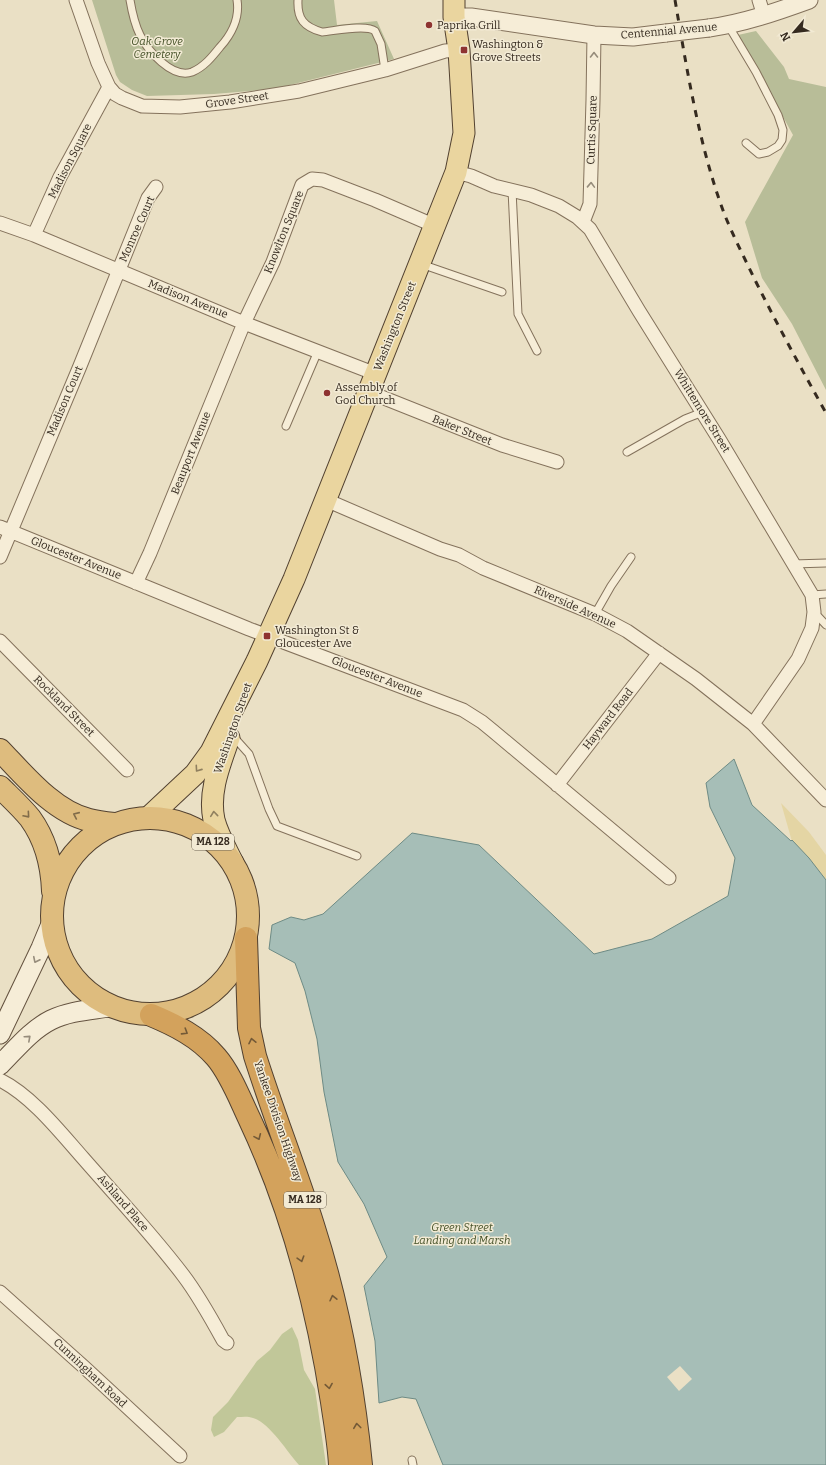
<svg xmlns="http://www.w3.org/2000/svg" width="826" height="1465" viewBox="0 0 826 1465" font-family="Bitter,serif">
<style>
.green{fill:#c1c799}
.sand{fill:#e4d5a4}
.cemetery{fill:#b8bd98}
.water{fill:#a6beb7;stroke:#6e8b85}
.pier{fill:#eae0c5}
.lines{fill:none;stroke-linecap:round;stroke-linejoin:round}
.service-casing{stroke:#84725c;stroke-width:9}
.minor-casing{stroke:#84725c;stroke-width:15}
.tertiary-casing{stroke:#84725c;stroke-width:19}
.secondary-casing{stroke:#655340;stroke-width:21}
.primary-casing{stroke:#524130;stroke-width:23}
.trunk-casing{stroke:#524130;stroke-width:24}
.motorway-casing{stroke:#524130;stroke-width:24}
.service{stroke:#f6edd7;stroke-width:7}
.minor{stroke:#f6edd7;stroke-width:13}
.tertiary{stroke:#f6edd7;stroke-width:17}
.secondary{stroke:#f6edd7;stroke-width:19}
.primary{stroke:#ead59f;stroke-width:21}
.trunk{stroke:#debc7e;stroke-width:22}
.motorway{stroke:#d3a25c;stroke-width:22}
.rail{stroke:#352a1f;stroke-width:3;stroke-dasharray:7 7;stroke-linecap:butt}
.tertiary-bridge-casing{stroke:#84725c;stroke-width:19;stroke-linecap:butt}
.tertiary-bridge{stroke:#f6edd7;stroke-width:17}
.oneway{stroke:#968c7b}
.oneway2{stroke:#90805f}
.oneway3{stroke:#816c4a}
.oneway4{stroke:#745a37}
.poi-dot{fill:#8e3331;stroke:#f2ead4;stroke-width:1.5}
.labels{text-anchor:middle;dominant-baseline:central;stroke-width:3;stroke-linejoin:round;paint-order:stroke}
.shield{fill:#f2ead4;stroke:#6e6455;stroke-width:1}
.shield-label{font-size:10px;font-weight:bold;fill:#352a1f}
.poi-label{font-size:11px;fill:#352a1f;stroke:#f2ead4;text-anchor:start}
.street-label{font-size:11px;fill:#352a1f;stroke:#f2ead4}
.park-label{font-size:11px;font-style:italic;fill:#445027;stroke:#f2ead4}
</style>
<rect width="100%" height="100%" fill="#eae0c5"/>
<path class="green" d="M 292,1327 L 298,1340 L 304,1370 L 315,1389 L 326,1465 L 299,1465 C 288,1453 269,1422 253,1418 C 248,1416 242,1417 237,1417 L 224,1432 L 214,1437 L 211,1430 L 213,1417 L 228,1402 L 257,1361 L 270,1350 L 282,1334 Z"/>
<path class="sand" d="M 781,803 L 809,832 L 826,855 L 826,880 L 793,845 Z"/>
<path class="cemetery" d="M 92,0 L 334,0 L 337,25 L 377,21 L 394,59 L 274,89 L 214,94 L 147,96 L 132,90 L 120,82 L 116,75 Z
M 756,31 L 784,67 L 789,79 L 826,87 L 826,390 L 792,324 L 762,278 L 745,222 L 793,135 L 738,35 Z"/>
<path class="water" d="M 734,759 L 752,805 L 791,841 L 792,840 L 809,858 L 826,880 L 826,1465 L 443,1465 L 416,1399 L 402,1397 L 379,1403 L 375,1341 L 364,1286 L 387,1257 L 364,1204 L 338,1162 L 324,1092 L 317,1039 L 305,991 L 295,963 L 269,949 L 272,925 L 291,917 L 304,920 L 323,914 L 412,833 L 479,845 L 594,954 L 652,939 L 728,896 L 735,858 L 710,807 L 706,783 Z"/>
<path class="pier" d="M 680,1366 L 692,1379 L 679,1391 L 667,1377 Z"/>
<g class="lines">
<defs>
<path id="service" d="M 130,0 C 132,12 135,25 140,35 C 148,51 172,79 192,72 C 204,67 212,57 220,47 C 231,35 240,18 237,0
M 298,0 C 297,19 304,27 322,32 C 334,31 366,24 375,31 L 381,44 L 385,70
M 728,25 L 756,72 L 778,115 L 783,130 L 782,140 L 778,146 L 768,152 L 759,154 L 746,143
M 512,190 L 518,314 L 537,351
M 421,264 L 502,292
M 286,426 L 318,351
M 627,452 L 685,419 L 703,412
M 793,564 L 826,563
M 812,595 L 826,594
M 814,612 L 826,625
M 595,614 L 611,586 L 631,557
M 232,735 L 249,754 L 269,809 L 277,826 L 357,856
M 412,1460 L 413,1465"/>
<path id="minor" d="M 76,0 L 98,63 L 109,87 L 115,94 L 122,98 L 142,106 L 180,107 L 230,102 L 299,91 L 385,70 L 445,51 L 459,50
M 759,0 L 764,16
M 456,172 L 471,176 L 494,186 L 531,195 L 559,206 L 577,217 L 590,229 L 639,311 L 719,439 L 812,595 L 814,612 L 812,628 L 798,659 L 753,724
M 583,222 L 590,204 L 593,100 L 594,35
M 0,223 L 34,235 L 244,323 L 376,374
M 34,235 L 60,177 L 109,87
M 369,392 L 502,445 L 557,462
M 325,501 L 333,503 L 440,549 L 459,555 L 483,568 L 595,614 L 627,631 L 696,679 L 753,724 L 826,800
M 0,527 L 249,629 L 463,710 L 482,722 L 493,731 L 669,878
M 0,557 L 80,366 L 148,198 L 156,187
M 136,583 L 150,553 L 244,323 L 273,262 L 302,185 L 312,179 L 323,180 L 375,200 L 426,222 L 434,230
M 0,641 L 127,770
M 557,785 L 659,653
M 0,1080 C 32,1096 60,1132 83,1158 C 117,1197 152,1234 183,1275 C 199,1296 211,1318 223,1340 L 227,1343
M 0,1292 L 84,1367 L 180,1456"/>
<path id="tertiary" d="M 454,17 L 471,17 L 594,35 L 633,37 L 666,33
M 709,28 C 744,23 776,12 809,0"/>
<path id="secondary" d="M 0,1034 L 41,948 L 51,924
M 0,1065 C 16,1049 31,1030 51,1020 C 69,1011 90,1010 109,1007"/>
<path id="primary" d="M 229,738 C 220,764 208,792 214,820 C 218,835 226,849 233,863
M 148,818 L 195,774 L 211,752 L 257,661 L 294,579 L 456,172 L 464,133 L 459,50 L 454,17 L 454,0"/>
<path id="trunk" d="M 0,750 C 24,775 54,812 89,820 C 97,822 105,823 114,824
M 0,787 C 10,797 21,807 30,818 C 46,840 52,864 53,891
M52 916a98 98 0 1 1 196 0a98 98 0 1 1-196 0Z"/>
<path id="motorway" d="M 246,938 L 249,1028 L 255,1056 C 273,1113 295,1168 313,1225 C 338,1303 353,1384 361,1465
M 151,1015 C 175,1025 199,1037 216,1057 C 230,1073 240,1099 249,1118 C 291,1207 317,1305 332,1402 C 335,1423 339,1444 340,1465"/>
</defs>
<use href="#service" class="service-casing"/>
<use href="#minor" class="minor-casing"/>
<use href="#tertiary" class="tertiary-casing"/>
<use href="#secondary" class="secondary-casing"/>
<use href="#primary" class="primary-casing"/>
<use href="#trunk" class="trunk-casing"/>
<use href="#motorway" class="motorway-casing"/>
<use href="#service" class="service"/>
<use href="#minor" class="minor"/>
<use href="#tertiary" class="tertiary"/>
<use href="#secondary" class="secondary"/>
<use href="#primary" class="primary"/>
<use href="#trunk" class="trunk"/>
<use href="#motorway" class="motorway"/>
<path class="rail" d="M 675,0 C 687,70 699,146 724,213 C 733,236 745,259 756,282 C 778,326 802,370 826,413"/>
<defs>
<path id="tertiary-bridge" d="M 666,33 L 709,28"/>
</defs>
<use href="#tertiary-bridge" class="tertiary-bridge-casing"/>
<use href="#tertiary-bridge" class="tertiary-bridge"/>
</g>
<defs><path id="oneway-chevron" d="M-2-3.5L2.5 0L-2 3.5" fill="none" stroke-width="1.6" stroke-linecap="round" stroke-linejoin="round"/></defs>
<g class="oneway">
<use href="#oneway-chevron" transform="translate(594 55) rotate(-90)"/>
<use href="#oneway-chevron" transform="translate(591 185) rotate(-88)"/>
<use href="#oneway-chevron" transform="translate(36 960) rotate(116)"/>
<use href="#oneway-chevron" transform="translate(28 1038) rotate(-42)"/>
</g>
<g class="oneway2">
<use href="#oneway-chevron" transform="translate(198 769) rotate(125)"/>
<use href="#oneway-chevron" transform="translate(214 814) rotate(-96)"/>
</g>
<g class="oneway3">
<use href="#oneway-chevron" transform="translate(27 815) rotate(49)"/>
<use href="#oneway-chevron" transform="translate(76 815) rotate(-156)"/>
</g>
<g class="oneway4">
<use href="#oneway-chevron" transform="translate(185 1032) rotate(32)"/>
<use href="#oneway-chevron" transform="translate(252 1041) rotate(-102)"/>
<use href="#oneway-chevron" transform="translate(258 1137) rotate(66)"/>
<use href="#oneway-chevron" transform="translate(301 1259) rotate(73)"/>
<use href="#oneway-chevron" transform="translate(333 1298) rotate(-103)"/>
<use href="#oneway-chevron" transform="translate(329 1386) rotate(81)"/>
<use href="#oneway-chevron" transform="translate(357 1426) rotate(-97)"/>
</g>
<g class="poi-dot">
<circle cx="429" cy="25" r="4"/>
<rect x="460" y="46" width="8" height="8" rx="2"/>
<circle cx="327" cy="393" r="4"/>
<rect x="263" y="632" width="8" height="8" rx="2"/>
</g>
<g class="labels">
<g class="shield">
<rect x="192" y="834" width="42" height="16" rx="3"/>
<rect x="284" y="1192" width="42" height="16" rx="3"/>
</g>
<g class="shield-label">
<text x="213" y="842">MA 128</text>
<text x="305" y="1200">MA 128</text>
</g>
<g class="poi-label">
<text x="437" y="25">Paprika Grill</text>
<text x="472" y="44">Washington &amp;<tspan x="472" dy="13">Grove Streets</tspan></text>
<text x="335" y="387">Assembly of<tspan x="335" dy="13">God Church</tspan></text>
<text x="275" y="630">Washington St &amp;<tspan x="275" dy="13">Gloucester Ave</tspan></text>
</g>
<g class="street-label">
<text transform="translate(669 31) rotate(-5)">Centennial Avenue</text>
<text transform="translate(237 100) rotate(-8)">Grove Street</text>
<text transform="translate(592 130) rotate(-88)">Curtis Square</text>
<text transform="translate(70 161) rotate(-63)">Madison Square</text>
<text transform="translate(137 229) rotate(-66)">Monroe Court</text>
<text transform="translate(284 232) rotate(-68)">Knowlton Square</text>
<text transform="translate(188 299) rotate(22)">Madison Avenue</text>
<text transform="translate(395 326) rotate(-68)">Washington Street</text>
<text transform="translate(65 401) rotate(-67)">Madison Court</text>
<text transform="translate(702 411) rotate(58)">Whittemore Street</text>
<text transform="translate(462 430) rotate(22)">Baker Street</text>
<text transform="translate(191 453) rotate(-68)">Beauport Avenue</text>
<text transform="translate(76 558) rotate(22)">Gloucester Avenue</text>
<text transform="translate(575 607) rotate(24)">Riverside Avenue</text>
<text transform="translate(377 677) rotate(21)">Gloucester Avenue</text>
<text transform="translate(64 706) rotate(45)">Rockland Street</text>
<text transform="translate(608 719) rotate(-52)">Hayward Road</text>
<text transform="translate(233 728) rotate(-71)">Washington Street</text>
<text transform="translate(278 1121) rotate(71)">Yankee Division Highway</text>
<text transform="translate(123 1203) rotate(49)">Ashland Place</text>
<text transform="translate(90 1373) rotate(43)">Cunningham Road</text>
</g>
<g class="park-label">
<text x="157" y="41">Oak Grove<tspan x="157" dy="13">Cemetery</tspan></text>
<text x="462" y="1227">Green Street<tspan x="462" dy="13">Landing and Marsh</tspan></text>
</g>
</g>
<g transform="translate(794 32) rotate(242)" stroke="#f2ead4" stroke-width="3" paint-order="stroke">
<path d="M0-3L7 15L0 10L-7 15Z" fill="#352a1f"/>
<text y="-6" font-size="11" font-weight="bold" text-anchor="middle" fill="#352a1f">N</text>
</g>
</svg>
